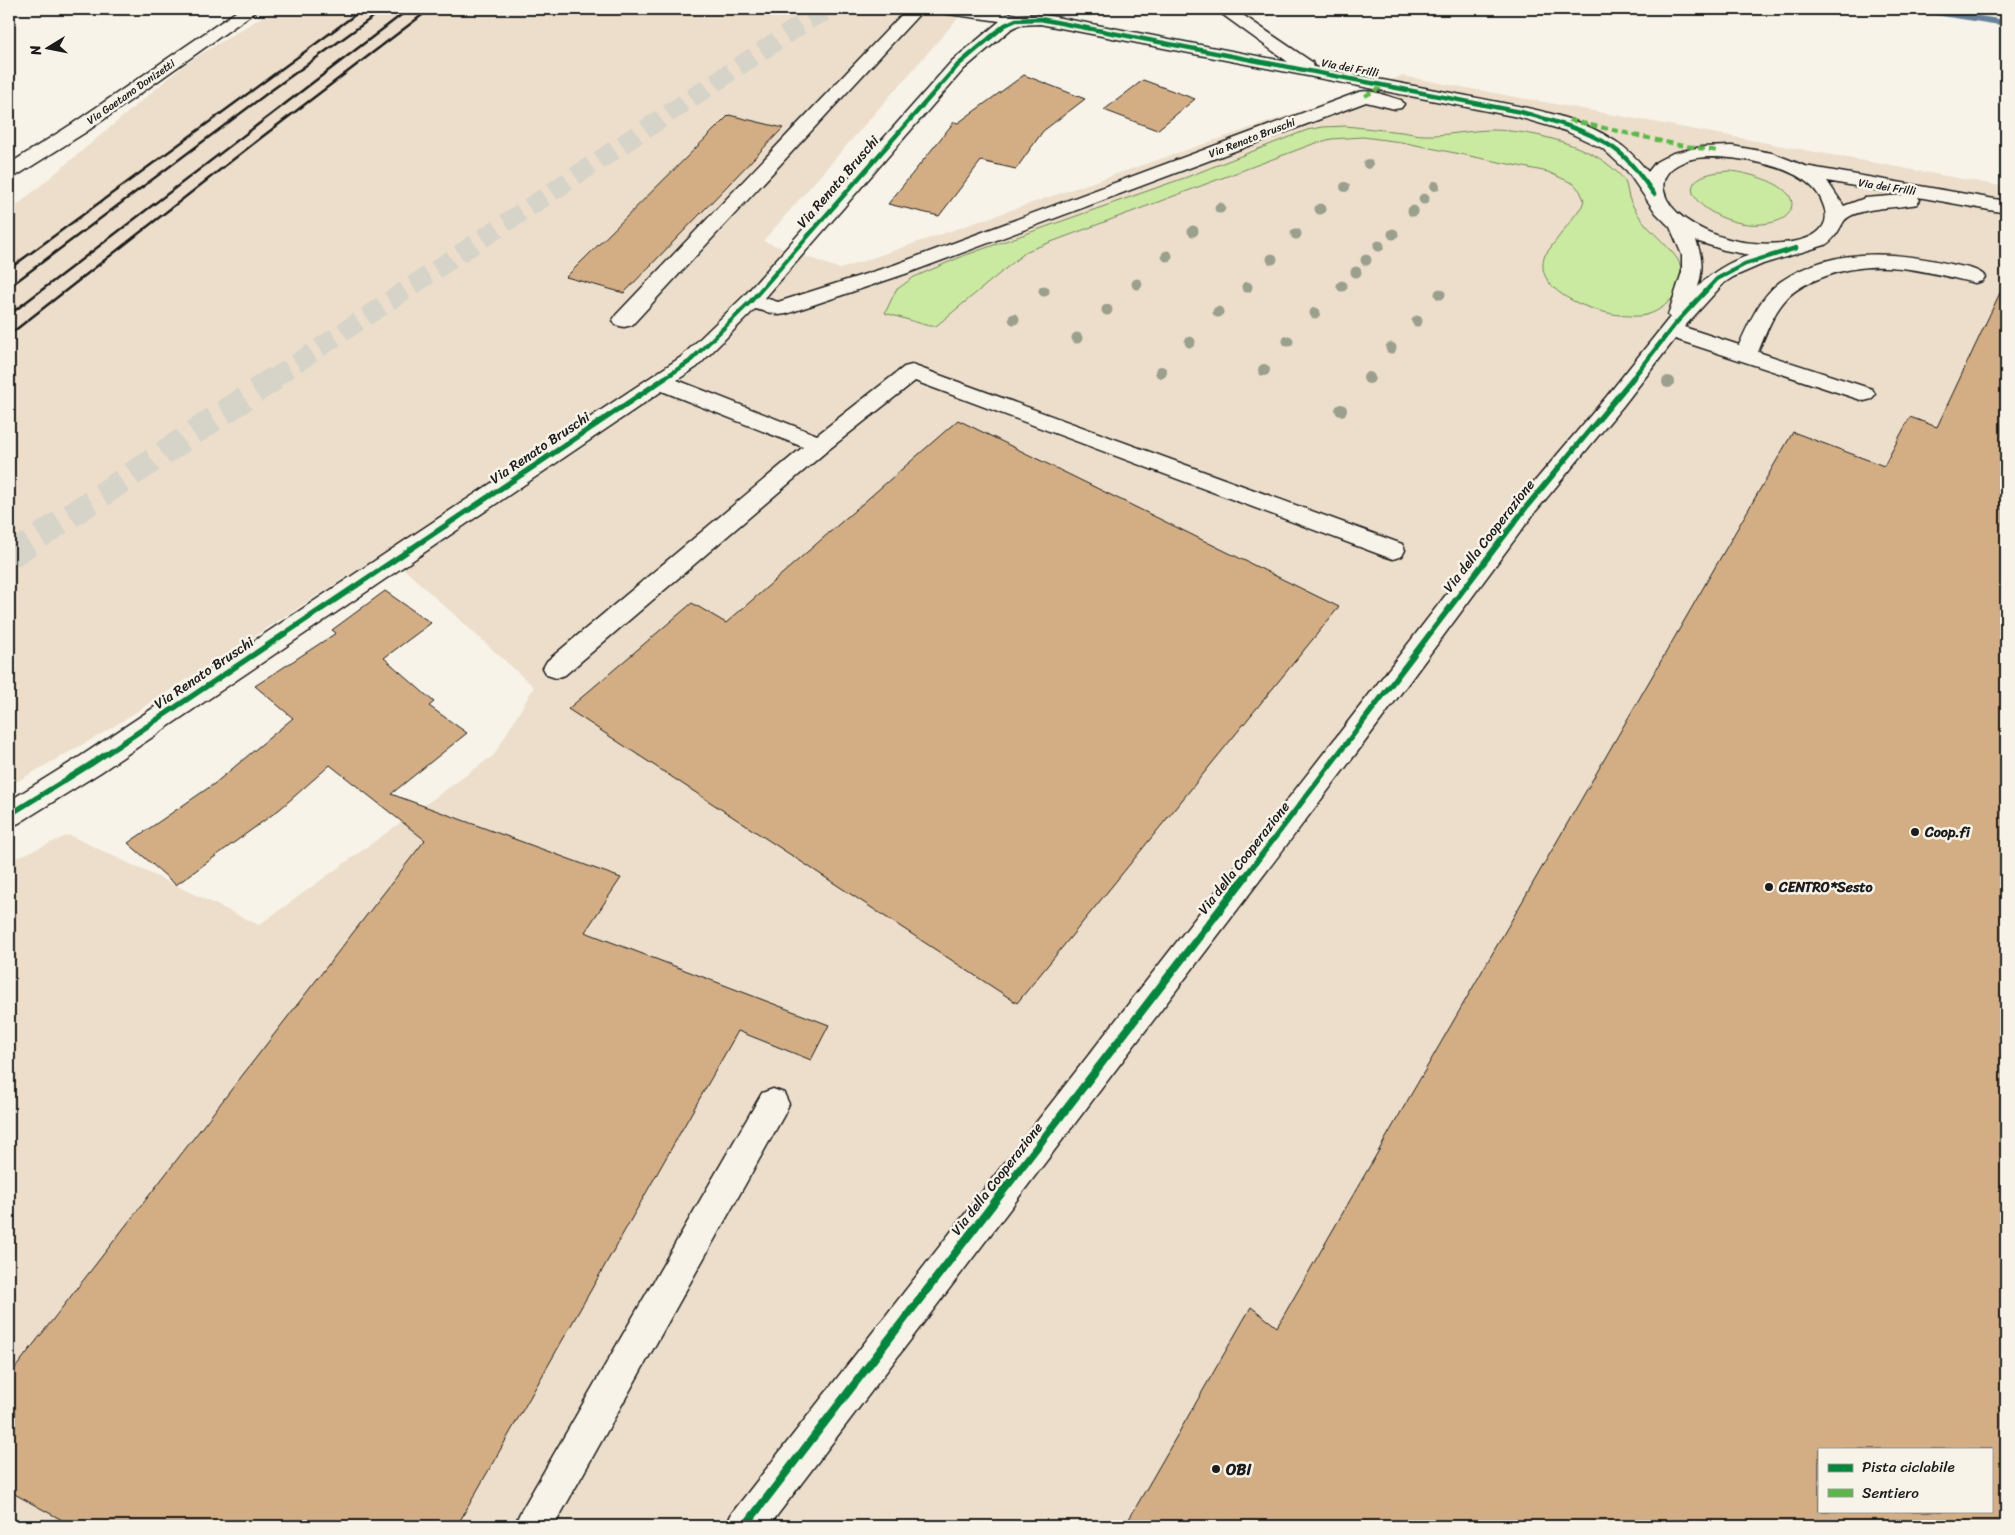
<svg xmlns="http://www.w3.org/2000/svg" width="2015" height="1535" viewBox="0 0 2015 1535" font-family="Sriracha,sans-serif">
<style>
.built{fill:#ecdeca;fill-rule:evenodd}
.green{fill:#cae9a1;stroke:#73825e}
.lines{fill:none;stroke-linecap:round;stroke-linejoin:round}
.stream{fill:#65829c;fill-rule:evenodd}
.building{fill:#d3ae85;stroke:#1c1c1c;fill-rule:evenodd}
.minor-tunnel-far1{stroke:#d6d3c9;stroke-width:19;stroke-dasharray:19 9;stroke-linecap:butt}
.minor-tunnel{stroke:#d6d3c9;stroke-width:25;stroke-dasharray:25 12;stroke-linecap:butt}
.minor-casing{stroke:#1c1c1c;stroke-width:3}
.minor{fill:#f7f3e8;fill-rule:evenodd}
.rail{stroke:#1c1c1c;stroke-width:2.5}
.quiet{stroke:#58b947;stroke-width:4;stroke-dasharray:7 4;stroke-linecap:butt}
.cycleway-far2-casing{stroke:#f7f3e8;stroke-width:6}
.cycleway-far1-casing{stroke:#f7f3e8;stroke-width:9}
.cycleway-casing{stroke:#f7f3e8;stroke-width:11}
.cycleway-far2{stroke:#00873e;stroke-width:4.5}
.cycleway-far1{stroke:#00873e;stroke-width:5.5}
.cycleway{stroke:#00873e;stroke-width:8}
.tree{fill:#9b9f8e}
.poi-dot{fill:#1c1c1c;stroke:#f7f3e8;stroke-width:2}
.labels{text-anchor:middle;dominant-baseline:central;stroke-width:5;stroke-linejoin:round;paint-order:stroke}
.far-street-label{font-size:11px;fill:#1c1c1c;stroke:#f7f3e8}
.street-label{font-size:14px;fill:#1c1c1c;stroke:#f7f3e8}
.poi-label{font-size:14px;font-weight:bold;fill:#1c1c1c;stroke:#f7f3e8;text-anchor:start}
.near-poi-label{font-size:16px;font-weight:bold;fill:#1c1c1c;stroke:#f7f3e8;text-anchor:start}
</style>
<rect width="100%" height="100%" fill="#f7f3e8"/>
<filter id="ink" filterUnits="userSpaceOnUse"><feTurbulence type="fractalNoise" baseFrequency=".02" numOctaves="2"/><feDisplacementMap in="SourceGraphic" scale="10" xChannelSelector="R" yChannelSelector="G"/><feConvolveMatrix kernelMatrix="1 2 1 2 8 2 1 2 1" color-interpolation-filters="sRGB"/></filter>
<g filter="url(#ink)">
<path class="built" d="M 275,9 L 966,9 L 763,241 L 840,269 L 1402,76 L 2006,187 L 2006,1526 L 9,1526 L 9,861 L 69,835 L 259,925 L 494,755 L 534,687 L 385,552 L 108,730 L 9,786 L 9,212 L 188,62 ZM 1819,1449 L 1991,1449 L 1991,1511 L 1819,1511 Z"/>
<path class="green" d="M 1346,126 C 1364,128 1383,130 1402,132 C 1409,133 1417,135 1424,135 C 1447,136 1470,130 1492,130 C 1527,130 1583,143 1610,166 C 1615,170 1622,176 1625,182 C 1627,186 1627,189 1628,193 C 1629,201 1635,209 1639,216 C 1648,229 1660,238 1670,250 C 1681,261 1687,276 1678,290 C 1670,302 1661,311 1646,315 C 1617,322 1528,297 1545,255 L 1582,206 L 1584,200 L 1580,191 L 1574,184 L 1548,172 L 1401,142 L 1363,137 L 1331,139 L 1313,144 L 1027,251 L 936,326 L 929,326 L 885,313 L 896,290 L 914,277 L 963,256 L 1187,177 L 1307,130 L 1323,127 Z
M 1730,171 C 1745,172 1806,186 1789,213 C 1785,219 1776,222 1769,223 C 1716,234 1649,175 1730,171 Z"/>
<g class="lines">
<path class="stream" d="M 1911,9 L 1932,9 L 2006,20 L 2006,26 L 1916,12 Z"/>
</g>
<path class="building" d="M 1024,75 L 1085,99 L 1043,131 L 1016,169 L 981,161 L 939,216 L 888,204 L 954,122 L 958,123 Z
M 1143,80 L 1195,99 L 1157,130 L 1104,110 Z
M 729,115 L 783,128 L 624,293 L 566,277 Z
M 2006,280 L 2006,1526 L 1125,1526 L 1251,1307 L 1277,1327 L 1793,432 L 1884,466 L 1910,417 L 1937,427 ZM 1819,1449 L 1991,1449 L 1991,1511 L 1819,1511 Z
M 958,420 L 1339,607 L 1017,1003 L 568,709 L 692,603 L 726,623 Z
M 385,591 L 431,623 L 384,658 L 434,702 L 429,706 L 467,733 L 391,794 L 621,878 L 585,932 L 829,1025 L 811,1060 L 738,1031 L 457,1526 L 73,1526 L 9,1491 L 9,1376 L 425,840 L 330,765 L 280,809 L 176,885 L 128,843 L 214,784 L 293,718 L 255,686 L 336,633 L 332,630 Z"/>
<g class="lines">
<path class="minor-tunnel-far1" d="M 273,379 L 808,20 L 831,9"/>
<path class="minor-tunnel" d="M 9,557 L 275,378"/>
<defs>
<path id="minor" d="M 240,9 L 259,9 L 86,132 L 16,176 L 9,178 L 9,164 L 72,124 Z
M 907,9 L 924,9 L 632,325 L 624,327 L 616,325 L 613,320 L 616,315 Z
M 940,9 L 986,9 L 1017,15 L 1040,14 L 1288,62 L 1215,9 L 1234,9 L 1312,62 L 1314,67 C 1365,77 1416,86 1467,96 C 1516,106 1573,113 1615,141 C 1628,149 1638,160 1648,172 L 1656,162 L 1673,153 L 1701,147 L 1732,146 L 1772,153 L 1805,166 L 2006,201 L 2006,213 L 1918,197 L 1920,200 L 1917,204 C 1900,208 1855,207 1844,221 C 1838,231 1835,239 1825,245 L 1763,264 L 1733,277 L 1724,283 L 1684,327 L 1739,345 C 1749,323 1760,297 1780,282 C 1831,246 1898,251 1954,265 C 1964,267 1980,269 1985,277 L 1982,281 L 1975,283 C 1925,271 1877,257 1826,276 C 1812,281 1797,287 1787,298 C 1773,313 1766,333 1758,352 L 1872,389 L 1875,394 L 1872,399 L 1864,401 L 1675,339 L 1623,406 L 1535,512 L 1361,747 L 769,1526 L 726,1526 L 732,1513 L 1341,731 L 1519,500 L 1607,396 L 1670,317 L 1668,315 L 1682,272 L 1682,255 L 1670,227 L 1656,213 L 1627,171 L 1602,148 L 1566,131 L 1518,117 L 1040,24 L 1019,25 L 1011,29 L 964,69 L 765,298 L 778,302 L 894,265 L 1359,92 C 1372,89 1388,97 1401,100 L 1404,104 L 1401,108 L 1395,109 L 1366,102 L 908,273 L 786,314 L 779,315 L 755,309 L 697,367 L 677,380 L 817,435 L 904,367 L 912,365 L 1402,544 L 1405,550 L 1402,556 L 1393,559 L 1384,556 L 915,381 L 828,450 L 565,675 L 556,678 L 547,675 L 543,668 L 547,661 L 803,447 L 662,391 L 101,772 L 19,823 L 9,827 L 9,801 L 81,756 L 681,357 L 744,296 L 952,61 L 1000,21 L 948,14 L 942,13 ZM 1718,157 C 1750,159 1811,168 1823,204 C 1826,211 1827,220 1823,226 C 1815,239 1796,242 1782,243 C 1749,246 1713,239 1685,219 C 1664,204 1651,177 1681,163 C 1692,157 1706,157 1718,157 ZM 1827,181 L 1904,195 L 1865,198 L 1844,206 ZM 1696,241 L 1724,250 L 1750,255 C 1729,262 1713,271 1698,287 C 1703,270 1703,258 1696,241 Z
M 773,1089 L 784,1093 L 789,1104 L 784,1115 L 554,1526 L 514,1526 L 520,1513 L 762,1093 Z"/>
</defs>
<use href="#minor" class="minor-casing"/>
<use href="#minor" class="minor"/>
<path class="rail" d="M 9,269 L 363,9
M 9,287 L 269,92 L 384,9
M 9,315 L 409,9
M 9,335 L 262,137 L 430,9"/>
<path class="quiet" d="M 1365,96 L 1385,85
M 1569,120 L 1679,145 L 1718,151"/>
<defs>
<path id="cycleway-far2" d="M 663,379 L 689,362 L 751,301 L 958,65 L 1005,25 L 1016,20 L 1040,19 L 1521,112 C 1555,122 1592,130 1620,153 C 1633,164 1644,180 1654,194
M 1632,379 L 1676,323 L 1717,279 L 1745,264 L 1796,248"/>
<path id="cycleway-far1" d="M 9,815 L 91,764 L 665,378
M 1244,878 L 1527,506 L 1633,378"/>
<path id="cycleway" d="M 745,1526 L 1245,877"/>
</defs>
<use href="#cycleway-far2" class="cycleway-far2-casing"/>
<use href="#cycleway-far1" class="cycleway-far1-casing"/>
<use href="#cycleway" class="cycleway-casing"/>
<use href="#cycleway-far2" class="cycleway-far2"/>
<use href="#cycleway-far1" class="cycleway-far1"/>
<use href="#cycleway" class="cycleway"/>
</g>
<g class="tree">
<circle cx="1368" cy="164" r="5"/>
<circle cx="1435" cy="186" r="5"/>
<circle cx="1345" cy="187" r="5"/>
<circle cx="1424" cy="199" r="5.5"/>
<circle cx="1220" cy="208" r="5.5"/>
<circle cx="1320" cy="209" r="5.5"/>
<circle cx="1413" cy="211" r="5.5"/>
<circle cx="1193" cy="231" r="5.5"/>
<circle cx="1296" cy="234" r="5.5"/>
<circle cx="1393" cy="234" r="5.5"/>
<circle cx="1379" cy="246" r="5.5"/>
<circle cx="1167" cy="256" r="5.5"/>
<circle cx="1272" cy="259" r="5.5"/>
<circle cx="1366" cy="260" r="5.5"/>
<circle cx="1356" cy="272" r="5.5"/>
<circle cx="1137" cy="284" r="5.5"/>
<circle cx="1342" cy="286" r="5.5"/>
<circle cx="1247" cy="287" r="5.5"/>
<circle cx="1044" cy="291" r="5.5"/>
<circle cx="1440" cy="294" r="5.5"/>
<circle cx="1107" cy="310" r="5.5"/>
<circle cx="1218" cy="312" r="5.5"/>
<circle cx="1315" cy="313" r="5.5"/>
<circle cx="1014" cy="319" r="5.5"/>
<circle cx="1417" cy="321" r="5.5"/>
<circle cx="1077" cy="338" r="5.5"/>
<circle cx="1288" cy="341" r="5.5"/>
<circle cx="1190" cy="342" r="5.5"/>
<circle cx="1391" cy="348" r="5.5"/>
<circle cx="1264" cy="370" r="6"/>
<circle cx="1161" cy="372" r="6"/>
<circle cx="1369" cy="378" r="6"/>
<circle cx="1668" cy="382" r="6"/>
<circle cx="1341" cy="410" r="6"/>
</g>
</g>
<g class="poi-dot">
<circle cx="1915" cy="832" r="5"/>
<circle cx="1769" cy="887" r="5"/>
<circle cx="1216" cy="1469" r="5"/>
</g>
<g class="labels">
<g class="far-street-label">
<text transform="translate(1350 68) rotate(11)">Via dei Frilli</text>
<text transform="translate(131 92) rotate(-35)">Via Gaetano Donizetti</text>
<text transform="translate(1252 138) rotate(-21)">Via Renato Bruschi</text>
<text transform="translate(1887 187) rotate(9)">Via dei Frilli</text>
</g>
<g class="street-label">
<text transform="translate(838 182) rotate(-49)">Via Renato Bruschi</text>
<text transform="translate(540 448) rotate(-34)">Via Renato Bruschi</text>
<text transform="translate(1489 536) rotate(-52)">Via della Cooperazione</text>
<text transform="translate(204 673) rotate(-34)">Via Renato Bruschi</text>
<text transform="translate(1244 858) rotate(-52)">Via della Cooperazione</text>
<text transform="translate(997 1179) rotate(-52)">Via della Cooperazione</text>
</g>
<g class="poi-label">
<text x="1925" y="832">Coop.fi</text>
<text x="1779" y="887">CENTRO*Sesto</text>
</g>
<g class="near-poi-label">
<text x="1226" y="1469">OBI</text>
</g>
</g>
<rect width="2015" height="1535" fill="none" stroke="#f7f3e8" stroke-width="30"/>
<rect x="15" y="15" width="1985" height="1505" fill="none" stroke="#1c1c1c" stroke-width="2" filter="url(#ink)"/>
<rect x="1818" y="1448" width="175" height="65" fill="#f7f3e8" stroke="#9f9d96"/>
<rect x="1828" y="1464" width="25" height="8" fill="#00873e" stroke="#9f9d96"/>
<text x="1862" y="1472" font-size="15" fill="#1c1c1c">Pista ciclabile</text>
<rect x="1828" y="1489" width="25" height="8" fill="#58b947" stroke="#9f9d96"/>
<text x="1862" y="1498" font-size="15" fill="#1c1c1c">Sentiero</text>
<g transform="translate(48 48) rotate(260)" stroke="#f7f3e8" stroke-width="4" paint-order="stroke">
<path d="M0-4L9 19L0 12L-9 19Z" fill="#1c1c1c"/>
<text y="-8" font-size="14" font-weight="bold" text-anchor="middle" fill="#1c1c1c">N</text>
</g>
</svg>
